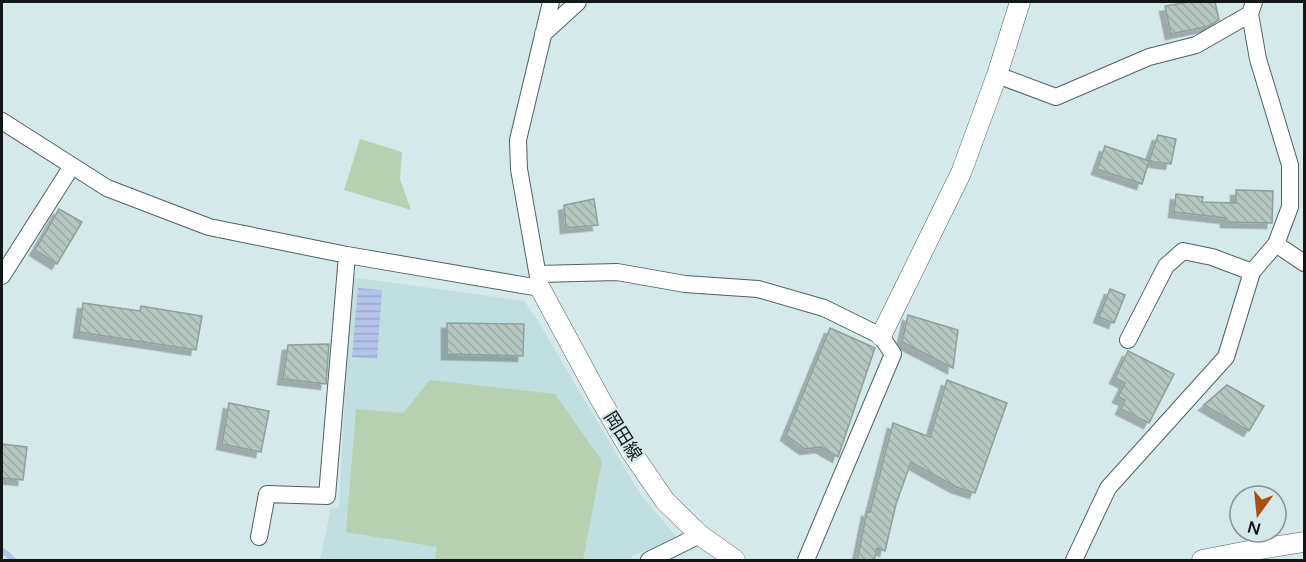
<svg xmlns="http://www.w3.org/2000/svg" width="1306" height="562" viewBox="0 0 1306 562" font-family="'Varela Round','Noto Sans JP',sans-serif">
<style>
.built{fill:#c1dee1}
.grass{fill:#b7d0b2}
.water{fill:url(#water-rules)}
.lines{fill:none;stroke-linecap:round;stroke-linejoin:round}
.stream{stroke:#b4c3ea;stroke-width:6}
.building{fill:url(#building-back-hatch);stroke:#8fa09a;stroke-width:1.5;filter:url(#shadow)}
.minor-casing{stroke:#506163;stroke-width:18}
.tertiary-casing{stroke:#506163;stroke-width:21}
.minor{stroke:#fff;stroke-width:16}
.tertiary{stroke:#fff;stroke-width:20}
.labels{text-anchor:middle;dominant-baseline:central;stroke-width:5;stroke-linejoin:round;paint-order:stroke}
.street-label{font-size:18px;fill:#111818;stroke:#d5e8ea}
</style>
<defs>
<pattern id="water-rules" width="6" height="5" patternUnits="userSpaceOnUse" patternTransform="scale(1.5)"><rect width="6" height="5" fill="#b4c3ea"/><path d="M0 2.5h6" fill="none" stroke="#9aa7c8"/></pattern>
<pattern id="building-back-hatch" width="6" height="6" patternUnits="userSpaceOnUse" patternTransform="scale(1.5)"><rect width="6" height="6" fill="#b6c7c1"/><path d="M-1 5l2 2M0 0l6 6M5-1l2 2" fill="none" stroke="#9baaa5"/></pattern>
<filter id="shadow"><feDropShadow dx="-5.5" dy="5.5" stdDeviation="0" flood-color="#0004"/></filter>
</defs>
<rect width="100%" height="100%" fill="#d5e8ea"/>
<path class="built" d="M 351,277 L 524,301 L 536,318 L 640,494 L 675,535 L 672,546 L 654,548 L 633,555 L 631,560 L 320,560 L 331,508 L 339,508 Z"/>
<path class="grass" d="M 360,139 L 402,152 L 400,179 L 411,210 L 344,190 Z
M 430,380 L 555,394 L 602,461 L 583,560 L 435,560 L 437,547 L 346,532 L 356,409 L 403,413 Z"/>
<path class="water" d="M 358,288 L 382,290 L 377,359 L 352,357 Z"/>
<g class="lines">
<path class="stream" d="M 2,551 L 8,555 L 13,560"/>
</g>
<path class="building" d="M 1189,2 L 1215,2 L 1219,20 L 1209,26 L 1171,34 L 1165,6 Z
M 1158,135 L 1176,139 L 1171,164 L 1149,161 Z
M 1105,146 L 1149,161 L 1142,184 L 1097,169 Z
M 1236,190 L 1273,191 L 1272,223 L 1226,222 L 1226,218 L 1174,212 L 1176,194 L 1203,197 L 1202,202 L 1236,203 Z
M 594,199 L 598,225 L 566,228 L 564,205 Z
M 59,209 L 82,222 L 57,264 L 35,250 Z
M 1110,289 L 1125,295 L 1114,323 L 1099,317 Z
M 83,303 L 140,311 L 141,306 L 202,316 L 196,350 L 79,332 Z
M 908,315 L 958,330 L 953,368 L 902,342 Z
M 447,323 L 524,324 L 523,356 L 447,354 Z
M 830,328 L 875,348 L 838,457 L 821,447 L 805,449 L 786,435 Z
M 329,344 L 326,384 L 283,379 L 288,345 Z
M 1128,351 L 1174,374 L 1149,423 L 1121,409 L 1125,400 L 1118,397 L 1125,383 L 1115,378 Z
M 947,380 L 1007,403 L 975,493 L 956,487 L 911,462 L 896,504 L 885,551 L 877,548 L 874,561 L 857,561 L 867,511 L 870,512 L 893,423 L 930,437 Z
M 1227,385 L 1264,406 L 1249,431 L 1204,405 Z
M 229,403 L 269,411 L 261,452 L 222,444 Z
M 2,444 L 27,447 L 23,480 L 2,478 Z"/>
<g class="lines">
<defs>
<path id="minor" d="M 543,34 L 578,2
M 997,75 L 1056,97 L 1149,57 L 1196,45 L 1250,14
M 2,121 L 107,188 L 209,227 L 347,255 L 540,288 L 519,169 L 518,140 L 551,2
M 1276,244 L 1304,263
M 538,274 L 617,272 L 685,284 L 758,289 L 824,308 L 881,336 L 893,354 L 806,560
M 2,276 L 72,166
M 1128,340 L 1166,266 L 1183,251 L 1212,257 L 1252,272
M 259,537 L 267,494 L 327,496 L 347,255
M 649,560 L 700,535
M 1074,560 L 1108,488 L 1226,357 L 1252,272 L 1276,244 L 1290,207 L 1290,165 L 1258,59 L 1250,14 L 1254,2"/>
<path id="tertiary" d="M 540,288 L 599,397 L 630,450 L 665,501 L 700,535 L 735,560
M 881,336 L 961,173 L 997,75 L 1020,2
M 1202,560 L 1248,551 L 1304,542"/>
</defs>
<use href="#minor" class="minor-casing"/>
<use href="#tertiary" class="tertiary-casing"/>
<use href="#minor" class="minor"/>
<use href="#tertiary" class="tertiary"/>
</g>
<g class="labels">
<g class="street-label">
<text transform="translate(623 436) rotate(58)">岡田線</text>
</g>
</g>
<rect width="1306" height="562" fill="none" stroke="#111818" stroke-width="6"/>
<g transform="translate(1258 514) rotate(195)"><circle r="28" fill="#d5e8ea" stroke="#879596" stroke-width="1.5"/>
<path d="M0-4.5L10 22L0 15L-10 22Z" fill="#ae4c11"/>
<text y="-9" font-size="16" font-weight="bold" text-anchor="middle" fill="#111818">N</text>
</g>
</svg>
